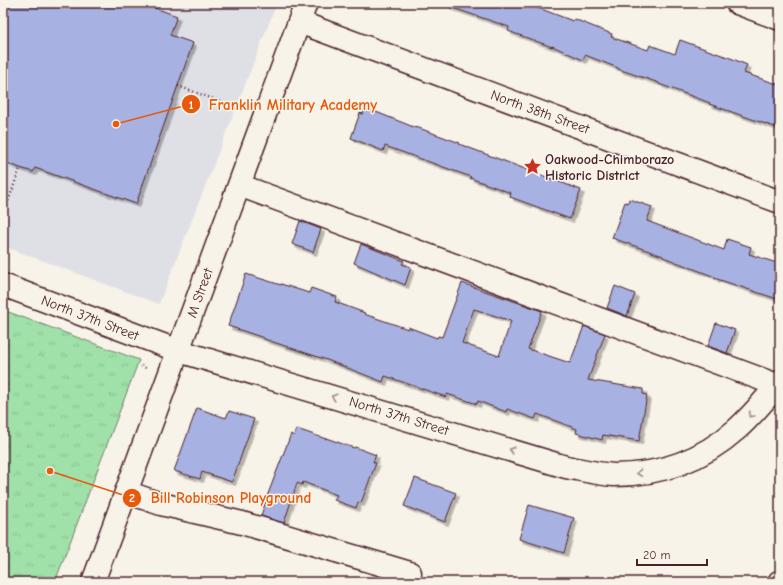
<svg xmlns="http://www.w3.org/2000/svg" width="783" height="585" viewBox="0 0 783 585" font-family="'Comic Neue',sans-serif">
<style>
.built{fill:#dfe0e6}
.park{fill:url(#park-tufts);stroke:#75806a}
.building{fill:#a8b2e2;stroke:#4a1f2b;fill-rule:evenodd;filter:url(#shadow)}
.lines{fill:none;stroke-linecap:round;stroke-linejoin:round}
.minor-casing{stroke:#4a1f2b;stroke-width:25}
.path{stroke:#4a1f2b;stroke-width:2.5;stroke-dasharray:1 3;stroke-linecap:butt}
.minor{stroke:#f7f3e8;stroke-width:22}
.oneway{stroke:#a0898a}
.labels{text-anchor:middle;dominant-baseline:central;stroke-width:3;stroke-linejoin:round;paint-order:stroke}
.street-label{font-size:14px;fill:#4a1f2b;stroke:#f7f3e8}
.poi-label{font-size:14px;font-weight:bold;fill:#4a1f2b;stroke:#f7f3e8;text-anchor:start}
.leader{fill:none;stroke:#e8590c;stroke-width:1.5}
.callout-dot{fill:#e8590c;stroke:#f7f3e8;stroke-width:1.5}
.mark-label{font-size:12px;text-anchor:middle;font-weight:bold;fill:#fff}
.callout-label{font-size:15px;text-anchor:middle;font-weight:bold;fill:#e8590c;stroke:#f7f3e8;stroke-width:3;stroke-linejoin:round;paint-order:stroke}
</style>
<defs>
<pattern id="park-tufts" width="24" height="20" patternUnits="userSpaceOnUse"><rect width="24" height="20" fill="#a0e0a9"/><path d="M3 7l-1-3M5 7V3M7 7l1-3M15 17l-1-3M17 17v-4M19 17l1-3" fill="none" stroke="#8bc092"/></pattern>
<filter id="shadow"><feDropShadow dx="3.5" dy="3.5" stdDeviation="0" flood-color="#0004"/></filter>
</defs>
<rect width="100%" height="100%" fill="#f7f3e8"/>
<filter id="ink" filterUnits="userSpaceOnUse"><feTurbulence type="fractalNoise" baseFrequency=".025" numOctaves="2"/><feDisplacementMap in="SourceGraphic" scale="8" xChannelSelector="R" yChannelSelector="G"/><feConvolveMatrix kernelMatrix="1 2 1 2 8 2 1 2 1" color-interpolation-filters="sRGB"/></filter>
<g filter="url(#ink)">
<path class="built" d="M 3,3 L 277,3 L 159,304 L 3,246 Z"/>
<path class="park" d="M 3,310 L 139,360 L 55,582 L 3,582 Z"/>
<path class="building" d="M 3,3 L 141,3 L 177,16 L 170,35 L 193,43 L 136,204 L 35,168 L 33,172 L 20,168 L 7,163 L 8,159 L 3,157 Z
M 448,3 L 525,3 L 573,21 L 574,19 L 612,34 L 611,37 L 648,50 L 650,45 L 675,54 L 680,40 L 733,59 L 747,65 L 744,73 L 780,85 L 780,129 L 709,104 L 710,103 L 659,84 L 659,83 L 618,69 L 618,68 L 585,55 L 583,60 L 552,46 L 552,47 L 508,31 L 509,27 L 447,6 Z
M 366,108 L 416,128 L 416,127 L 460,143 L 459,144 L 581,190 L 570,219 L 510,197 L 511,193 L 470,178 L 471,177 L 385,146 L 383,151 L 351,138 L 360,113 L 363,114 Z
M 629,199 L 652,207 L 647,221 L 724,250 L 727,239 L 751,247 L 749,254 L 780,264 L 780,300 L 714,278 L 715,277 L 663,257 L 663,256 L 612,238 L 625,202 L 628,203 Z
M 300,221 L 321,229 L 313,252 L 292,244 Z
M 361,244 L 404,261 L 402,264 L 411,267 L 405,285 L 354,263 Z
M 246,274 L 281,285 L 281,284 L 309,293 L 311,288 L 337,297 L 335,302 L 365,313 L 364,314 L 408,329 L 408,327 L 437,338 L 438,336 L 442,337 L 462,283 L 542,311 L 528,349 L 570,363 L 584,326 L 605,334 L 588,380 L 643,389 L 643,394 L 647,395 L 639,441 L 603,435 L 602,440 L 576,433 L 577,429 L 537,414 L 535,419 L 507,409 L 506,412 L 478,401 L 477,404 L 447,394 L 446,397 L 385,376 L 383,382 L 327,360 L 264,339 L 264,338 L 228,326 ZM 474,309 L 511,321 L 499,356 L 462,343 Z
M 615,286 L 635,294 L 627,316 L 607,308 Z
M 716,323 L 735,330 L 727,353 L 708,346 Z
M 197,408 L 226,418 L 229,411 L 254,419 L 232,482 L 202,472 L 200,479 L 174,471 Z
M 297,429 L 326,439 L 326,438 L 354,448 L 355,447 L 376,455 L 373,462 L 376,463 L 361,503 L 358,502 L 356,508 L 334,500 L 337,495 L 303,482 L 302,485 L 297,483 L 284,523 L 261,516 L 268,494 L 291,434 L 294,436 Z
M 415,478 L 456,493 L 445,522 L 404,506 Z
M 529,505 L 574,518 L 564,553 L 519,539 Z"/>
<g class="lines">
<defs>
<path id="minor" d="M 737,3 L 780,19
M 299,22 L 780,202
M 239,185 L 777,385
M 3,285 L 179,351 L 566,467 C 582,470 598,474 614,475 C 661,475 702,460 737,429 C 753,415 766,398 780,382
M 126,492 L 161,504 L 242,523 L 410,573
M 93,582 L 306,3
M 779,582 L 780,582"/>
</defs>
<use href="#minor" class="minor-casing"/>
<path class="path" d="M 178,86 L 241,109
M 3,216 L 20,168
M 141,366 L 148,369"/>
<use href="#minor" class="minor"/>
</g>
<defs><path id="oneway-chevron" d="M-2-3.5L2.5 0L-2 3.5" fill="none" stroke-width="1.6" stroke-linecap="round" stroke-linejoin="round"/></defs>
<g class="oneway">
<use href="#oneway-chevron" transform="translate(334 397) rotate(-163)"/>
<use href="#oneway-chevron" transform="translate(751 415) rotate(134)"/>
<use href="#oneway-chevron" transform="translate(512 450) rotate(-163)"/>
<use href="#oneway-chevron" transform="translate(639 473) rotate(174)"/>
</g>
</g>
<defs>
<symbol id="sight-bare" viewBox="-9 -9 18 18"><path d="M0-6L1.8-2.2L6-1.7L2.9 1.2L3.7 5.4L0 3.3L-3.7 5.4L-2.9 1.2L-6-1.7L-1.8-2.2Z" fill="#c8321e" stroke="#f7f3e8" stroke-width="2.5" paint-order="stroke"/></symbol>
</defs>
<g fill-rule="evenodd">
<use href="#sight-bare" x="520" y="154" width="25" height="25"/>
</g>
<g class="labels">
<g class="street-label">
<text transform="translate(540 112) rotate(20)">North 38th Street</text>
<text transform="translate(200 293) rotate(-70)">M Street</text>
<text transform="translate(90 318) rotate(21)">North 37th Street</text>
<text transform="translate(399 416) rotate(17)">North 37th Street</text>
</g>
<g class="poi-label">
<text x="545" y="159">Oakwood-Chimborazo<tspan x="545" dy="16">Historic District</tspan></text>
</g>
</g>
<path class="leader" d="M116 124L191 104M50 471L132 498"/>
<g class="callout-dot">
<circle cx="116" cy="124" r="4"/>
<circle cx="50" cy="471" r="4"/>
<circle cx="191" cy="104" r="10"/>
<circle cx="132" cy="498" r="10"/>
</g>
<g class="mark-label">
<text x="191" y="109">1</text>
<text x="132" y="502">2</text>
</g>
<g class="callout-label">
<text x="293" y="110">Franklin Military Academy</text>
<text x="231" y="503">Bill Robinson Playground</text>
</g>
<rect width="783" height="585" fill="none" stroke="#f7f3e8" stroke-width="16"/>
<rect x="8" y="8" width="767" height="569" fill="none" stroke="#4a1f2b" stroke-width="1.5" filter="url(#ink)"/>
<path d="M637 559v6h70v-6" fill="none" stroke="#4a1f2b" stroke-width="2"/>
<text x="643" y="559" font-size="12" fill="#4a1f2b" stroke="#f7f3e8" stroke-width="3" paint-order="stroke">20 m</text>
</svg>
